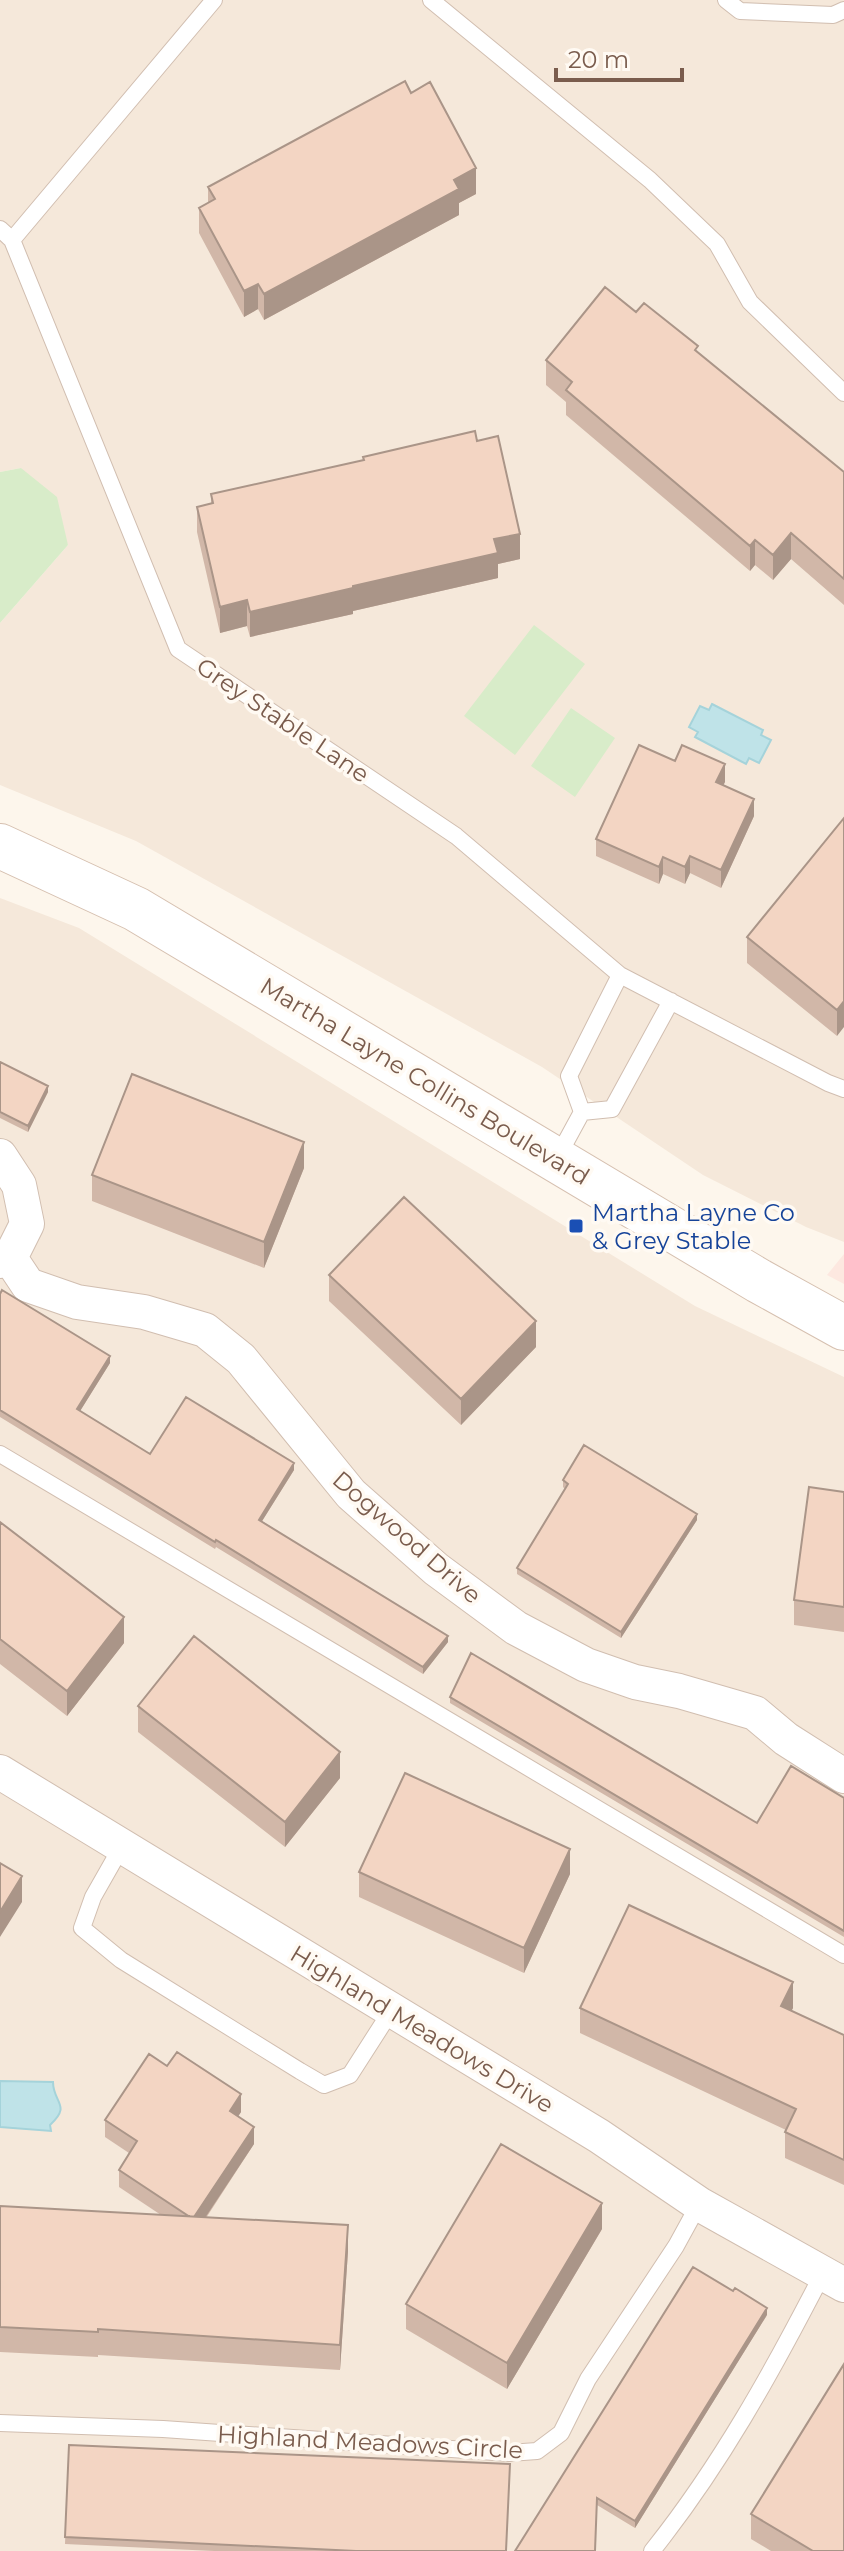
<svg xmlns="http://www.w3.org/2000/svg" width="844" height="2551" viewBox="0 0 844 2551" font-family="Montserrat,sans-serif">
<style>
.residential{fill:#f5e8da}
.commercial{fill:#fde8e0}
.green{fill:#d8ecc9}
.water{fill:#bfe3e8;stroke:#a5d3da;stroke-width:2}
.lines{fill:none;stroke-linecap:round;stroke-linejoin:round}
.service-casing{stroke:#d1beb0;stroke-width:18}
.minor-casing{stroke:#d1beb0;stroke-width:36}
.secondary-casing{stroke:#d6c0b0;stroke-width:46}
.service{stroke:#fff;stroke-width:16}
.minor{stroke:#fff;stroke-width:34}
.secondary{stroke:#fff;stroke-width:44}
.wall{fill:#d1b7a8}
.shaded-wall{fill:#aa9588}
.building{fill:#f3d5c3;stroke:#aa9588;stroke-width:2}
.transit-dot{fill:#1a4fb4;stroke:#fffaf3;stroke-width:3}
.labels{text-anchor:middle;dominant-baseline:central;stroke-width:7;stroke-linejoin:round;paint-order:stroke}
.street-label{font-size:24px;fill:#7a5c4d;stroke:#fffaf3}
.transit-label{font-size:24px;fill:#164399;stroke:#fffaf3;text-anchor:start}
</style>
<rect width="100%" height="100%" fill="#fdf6ec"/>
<path class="residential" d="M 0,0 L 844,0 L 844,1242 L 806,1227 L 703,1175 L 542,1067 L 136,841 L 0,785 L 0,623 L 68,545 L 21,468 L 0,472 Z
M 0,898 L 79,928 L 695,1306 L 844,1377 L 844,2551 L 0,2551 Z"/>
<path class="commercial" d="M 844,1254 L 844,1284 L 827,1275 Z"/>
<path class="green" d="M 21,468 L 57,497 L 68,545 L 0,623 L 0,472 Z
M 534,625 L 585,664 L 515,755 L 464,716 Z
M 571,708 L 615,738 L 575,797 L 531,766 Z"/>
<path class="water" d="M 712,704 L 763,730 L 761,735 L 771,740 L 759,763 L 749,758 L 746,764 L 695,737 L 698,732 L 689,727 L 700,706 L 709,710 Z
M 0,2081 L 53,2082 C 53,2103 72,2105 50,2125 L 51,2131 L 0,2127 Z"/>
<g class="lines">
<defs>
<path id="service" d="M 431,0 L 650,180 L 717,244 L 750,302 L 844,393
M 726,0 L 740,11 L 833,15 L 844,10
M 0,229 L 12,240 L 178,649 L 456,836 L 620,975 L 828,1083 L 844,1089
M 12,240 L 214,0
M 582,1112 L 612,1109 L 671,1001
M 582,1112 L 569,1076 L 620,975
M 557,1158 L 582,1112
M 0,1454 L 844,1955
M 122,1846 L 93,1897 L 82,1928 L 121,1960 L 300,2071 L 324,2085 L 350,2075 L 391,2011
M 0,2423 L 163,2429 L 509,2453 L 537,2451 L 561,2433 L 588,2379 L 676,2246 L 699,2204
M 652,2551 C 720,2466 772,2372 822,2275"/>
<path id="minor" d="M 0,1156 L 19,1185 L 27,1224 L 10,1258 L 0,1261
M 10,1258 L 28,1285 L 77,1302 L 144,1312 L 205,1330 L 241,1359 L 351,1494 L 436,1569 L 516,1628 L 586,1665 L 635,1682 L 679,1691 L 755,1713 L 786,1739 L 844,1776
M 0,1772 L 599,2136 L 699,2204 L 844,2285"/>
<path id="secondary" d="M 0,846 L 136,909 L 759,1281 L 844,1328"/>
</defs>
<use href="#service" class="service-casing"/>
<use href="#minor" class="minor-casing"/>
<use href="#secondary" class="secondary-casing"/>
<use href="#service" class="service"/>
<use href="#minor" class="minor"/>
<use href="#secondary" class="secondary"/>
</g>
<path class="wall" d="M 411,93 L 476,194 L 459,203 L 459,215 L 264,320 L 258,309 L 244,317 L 199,233 L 199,208 L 208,203 L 208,187 Z
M 636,312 L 698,352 L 844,472 L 844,605 L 791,559 L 773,580 L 755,565 L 750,571 L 566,415 L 566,402 L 546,385 L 546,360 Z
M 477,441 L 520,559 L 498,564 L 498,578 L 353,611 L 353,614 L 250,637 L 247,626 L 220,633 L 197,532 L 197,507 L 211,503 L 211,494 Z
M 725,782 L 723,785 L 754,816 L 721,888 L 690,873 L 685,884 L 663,874 L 659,884 L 596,856 L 596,839 Z
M 844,818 L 837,1036 L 747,963 L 747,937 Z
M 0,1062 L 48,1092 L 28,1132 L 0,1118 Z
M 304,1168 L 264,1268 L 92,1201 L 92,1175 Z
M 329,1275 L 536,1347 L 461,1425 L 329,1301 Z
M 0,1294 L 110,1363 L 80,1411 L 150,1454 L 294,1470 L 262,1521 L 448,1642 L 423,1674 L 216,1547 L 215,1549 L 0,1417 Z
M 563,1480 L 697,1520 L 621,1638 L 517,1574 L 517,1568 L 565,1489 L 563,1487 Z
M 844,1492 L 844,1632 L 794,1625 L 794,1600 Z
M 0,1522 L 124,1643 L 67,1716 L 0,1664 Z
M 450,1697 L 757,1823 L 844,1798 L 844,1937 L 450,1703 Z
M 138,1706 L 340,1778 L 285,1847 L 138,1732 Z
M 359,1872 L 570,1874 L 524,1973 L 359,1897 Z
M 580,2008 L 793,2008 L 791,2011 L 844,2035 L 844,2185 L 785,2158 L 785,2132 L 786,2130 L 580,2033 Z
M 167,2066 L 241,2112 L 238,2116 L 254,2144 L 206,2218 L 348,2251 L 340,2370 L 98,2355 L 98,2357 L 0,2352 L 0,2206 L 161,2215 L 119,2187 L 119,2170 L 129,2153 L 105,2137 L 105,2120 Z
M 602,2229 L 507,2389 L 406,2329 L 406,2304 Z
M 767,2315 L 635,2528 L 597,2505 L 515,2551 Z
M 69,2445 L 506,2551 L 214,2551 L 65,2544 Z
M 751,2514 L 844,2551 L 771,2551 L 751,2539 Z"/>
<path class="shaded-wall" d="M 476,168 L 476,194 L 459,203 L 459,215 L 264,320 L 264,294 L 454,180 Z
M 258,284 L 258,309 L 244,317 L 244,291 Z
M 791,533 L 791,559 L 773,580 L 773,555 Z
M 520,534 L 520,559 L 498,564 L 498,578 L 353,611 L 353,614 L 250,637 L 250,612 L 353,586 L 494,539 Z
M 755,540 L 755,565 L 750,571 L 750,546 Z
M 247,600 L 247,626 L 220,633 L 220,607 Z
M 725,764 L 725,782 L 716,800 L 716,782 Z
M 754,799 L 754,816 L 721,888 L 721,870 Z
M 690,856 L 690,873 L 685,884 L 685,867 Z
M 663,857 L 663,874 L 659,884 L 659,867 Z
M 844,1001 L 844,1027 L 837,1036 L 837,1010 Z
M 48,1086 L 48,1092 L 28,1132 L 28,1126 Z
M 304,1142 L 304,1168 L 264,1268 L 264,1242 Z
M 536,1321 L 536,1347 L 461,1425 L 461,1399 Z
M 110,1356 L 110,1363 L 77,1416 L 77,1409 Z
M 294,1463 L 294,1470 L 259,1526 L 259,1520 Z
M 697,1514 L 697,1520 L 621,1638 L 621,1632 Z
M 124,1617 L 124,1643 L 67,1716 L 67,1691 Z
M 448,1636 L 448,1642 L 423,1674 L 423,1667 Z
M 340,1752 L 340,1778 L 285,1847 L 285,1822 Z
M 570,1849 L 570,1874 L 524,1973 L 524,1948 Z
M 22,1876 L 22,1902 L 0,1937 L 0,1912 Z
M 793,1982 L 793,2008 L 781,2032 L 781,2006 Z
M 241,2094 L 241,2112 L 230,2129 L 230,2111 Z
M 254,2127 L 254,2144 L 193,2236 L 193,2219 Z
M 602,2203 L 602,2229 L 507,2389 L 507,2363 Z
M 348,2225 L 348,2251 L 340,2370 L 340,2345 Z
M 767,2308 L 767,2315 L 635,2528 L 635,2521 Z"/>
<path class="building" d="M 405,81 L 411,93 L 430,82 L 476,168 L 454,180 L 459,189 L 264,294 L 258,284 L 244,291 L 199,208 L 215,199 L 208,187 Z
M 605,287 L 636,312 L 644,303 L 698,346 L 695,350 L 844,472 L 844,579 L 791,533 L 773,555 L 755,540 L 750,546 L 566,390 L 572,382 L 546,360 Z
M 475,431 L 477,441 L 498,436 L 520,534 L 494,539 L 498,553 L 353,586 L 353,588 L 250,612 L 247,600 L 220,607 L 197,507 L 213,503 L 211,494 L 364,460 L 363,457 Z
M 639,745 L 675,761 L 682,745 L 725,764 L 716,782 L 754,799 L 721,870 L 690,856 L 685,867 L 663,857 L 659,867 L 596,839 Z
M 844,818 L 844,1001 L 837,1010 L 747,937 Z
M 0,1062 L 48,1086 L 28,1126 L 0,1112 Z
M 132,1074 L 304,1142 L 264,1242 L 92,1175 Z
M 404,1197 L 536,1321 L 461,1399 L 329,1275 Z
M 2,1290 L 110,1356 L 77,1409 L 150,1454 L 186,1397 L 294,1463 L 259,1520 L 448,1636 L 423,1667 L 216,1540 L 215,1542 L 0,1410 L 0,1294 Z
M 584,1445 L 697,1514 L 621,1632 L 517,1568 L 568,1484 L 563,1480 Z
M 809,1487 L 844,1492 L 844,1607 L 794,1600 Z
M 0,1522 L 124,1617 L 67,1691 L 0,1639 Z
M 194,1636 L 340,1752 L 285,1822 L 138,1706 Z
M 471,1653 L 757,1823 L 791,1766 L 844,1798 L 844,1931 L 450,1697 Z
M 405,1773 L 570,1849 L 524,1948 L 359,1872 Z
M 0,1863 L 22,1876 L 0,1912 Z
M 629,1905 L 793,1982 L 781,2006 L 844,2035 L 844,2160 L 785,2132 L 796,2109 L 580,2008 Z
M 177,2052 L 241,2094 L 230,2111 L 254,2127 L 194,2217 L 190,2217 L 119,2170 L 137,2141 L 105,2120 L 149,2054 L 167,2066 Z
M 501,2144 L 602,2203 L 507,2363 L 406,2304 Z
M 0,2206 L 348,2225 L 340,2345 L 98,2329 L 98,2332 L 0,2327 Z
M 693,2267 L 733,2291 L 735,2288 L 767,2308 L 635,2521 L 597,2498 L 595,2551 L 515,2551 Z
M 844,2364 L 844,2551 L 813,2551 L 751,2514 Z
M 69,2445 L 510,2464 L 506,2551 L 356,2551 L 65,2537 Z"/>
<rect class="transit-dot" x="568" y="1218" width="16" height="16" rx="4"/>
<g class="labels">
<g class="street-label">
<text transform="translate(283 720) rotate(34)">Grey Stable Lane</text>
<text transform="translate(425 1081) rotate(31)">Martha Layne Collins Boulevard</text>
<text transform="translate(407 1537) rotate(41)">Dogwood Drive</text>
<text transform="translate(422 2029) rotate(31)">Highland Meadows Drive</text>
<text transform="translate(370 2442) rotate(3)">Highland Meadows Circle</text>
</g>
<g class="transit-label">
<text x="592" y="1212">Martha Layne Co<tspan x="592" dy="28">&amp; Grey Stable</tspan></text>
</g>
</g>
<path d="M556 68v12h126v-12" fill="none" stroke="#7a5c4d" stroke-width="4"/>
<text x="568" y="68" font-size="24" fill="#7a5c4d" stroke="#fffaf3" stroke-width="6" paint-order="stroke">20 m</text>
</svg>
